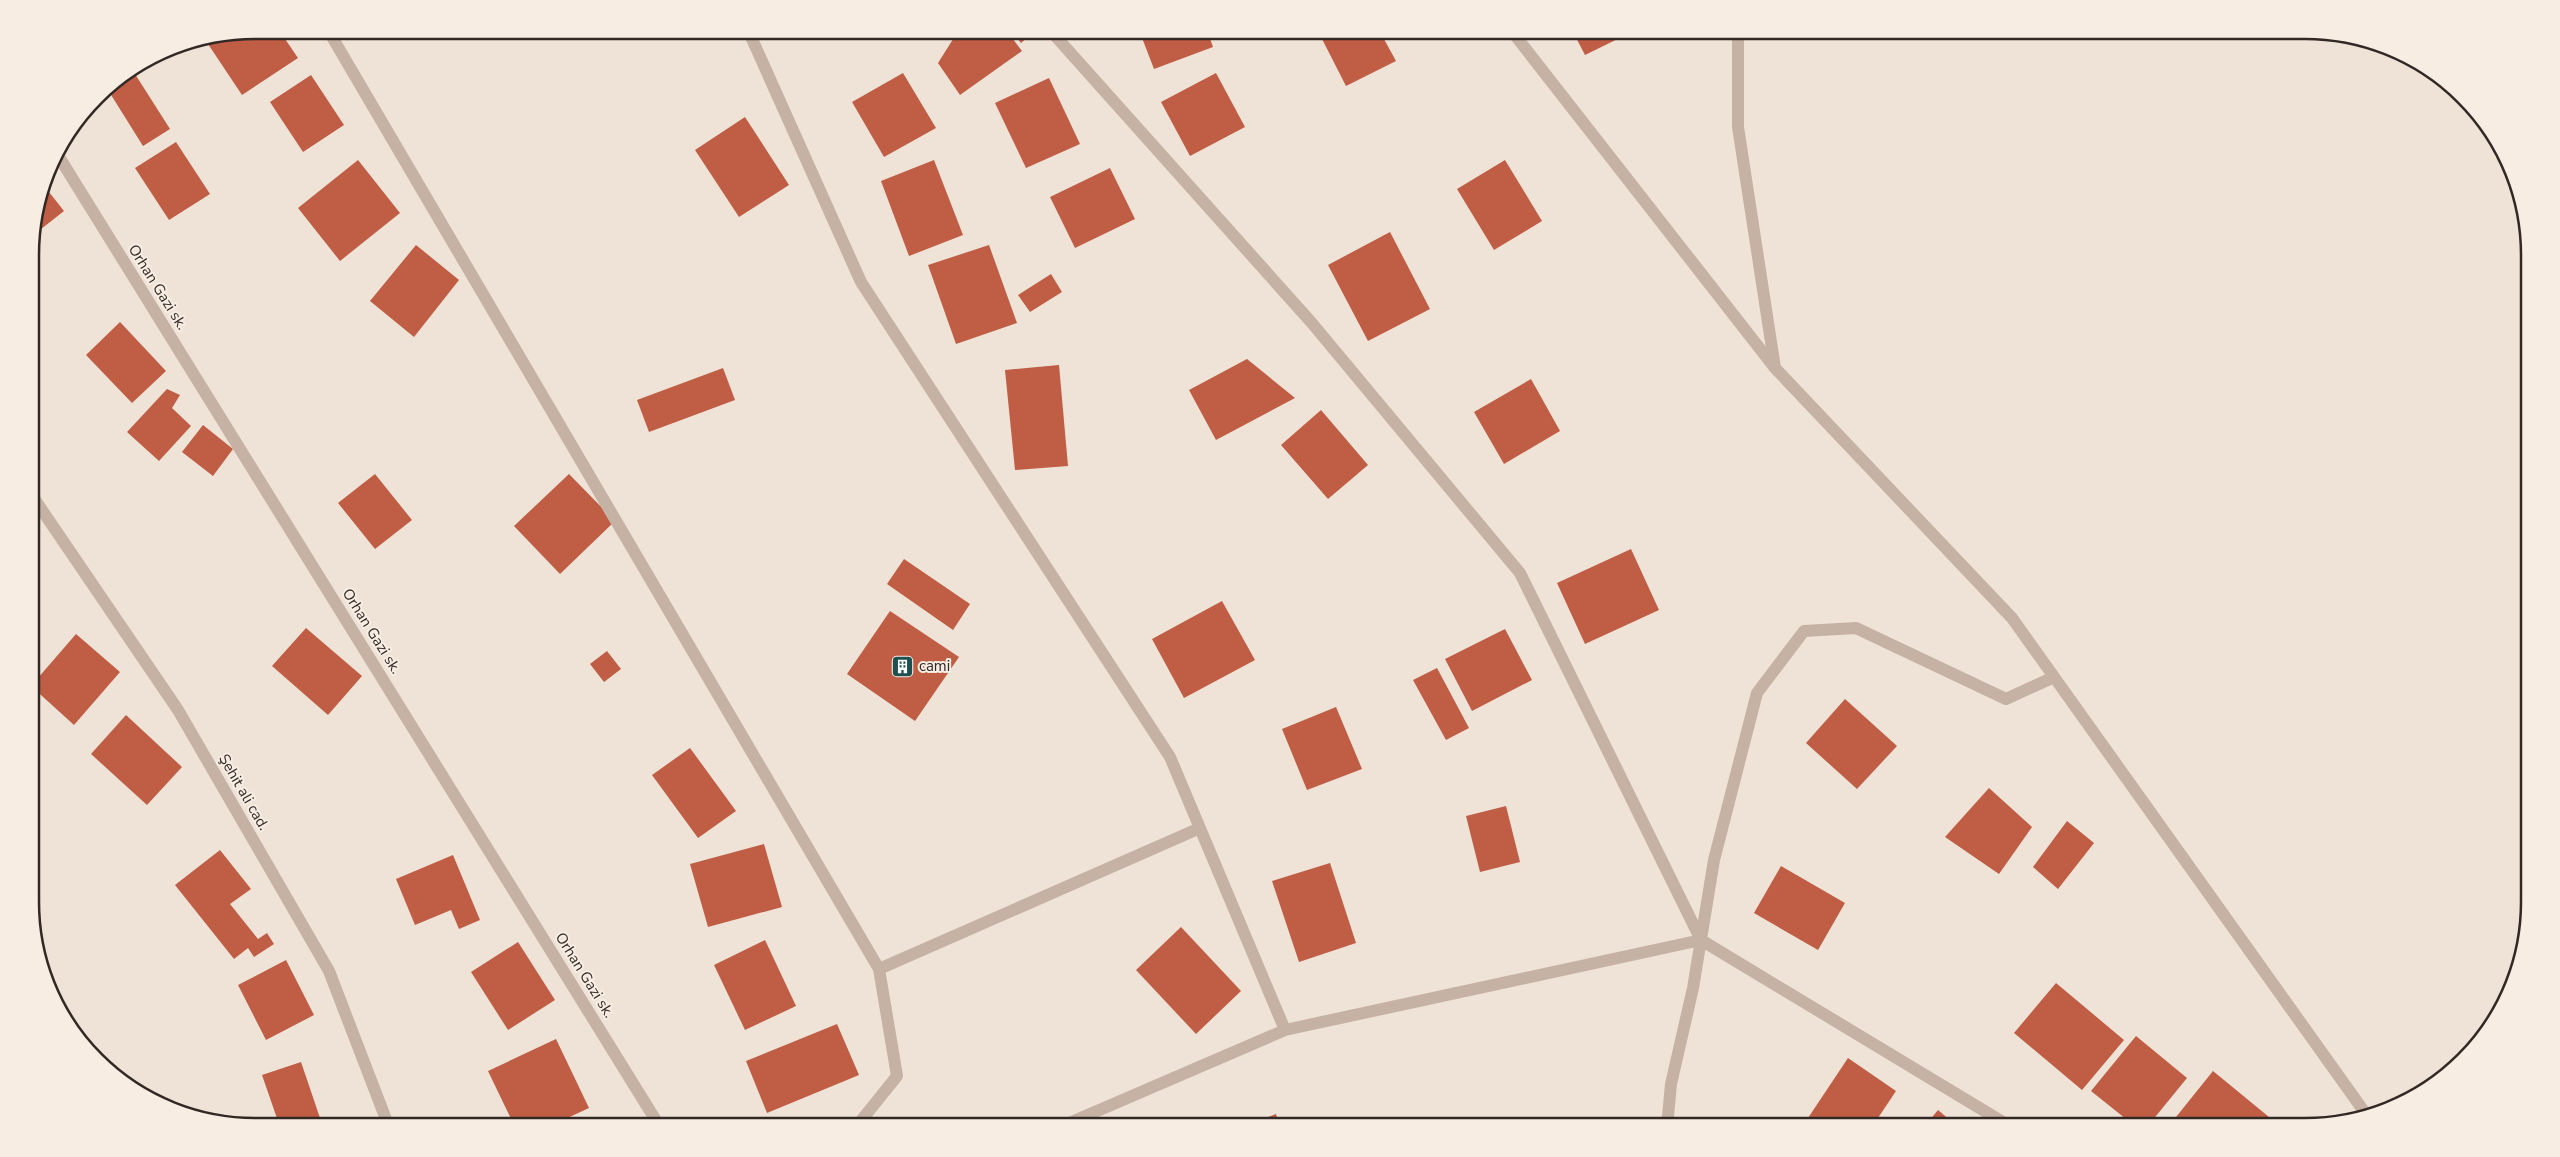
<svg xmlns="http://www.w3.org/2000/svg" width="2560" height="1157" viewBox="0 0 2560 1157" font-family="'Nunito Sans',sans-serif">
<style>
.building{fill:#bf5d45}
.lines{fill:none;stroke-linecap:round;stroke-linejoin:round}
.service{stroke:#c6b2a5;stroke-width:12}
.minor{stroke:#c6b2a5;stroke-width:12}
.labels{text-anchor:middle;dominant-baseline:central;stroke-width:4;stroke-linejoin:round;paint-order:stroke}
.street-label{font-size:15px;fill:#322925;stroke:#f7ede3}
.poi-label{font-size:15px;fill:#322925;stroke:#f7ede3;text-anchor:start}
.rim{fill:none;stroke:#322925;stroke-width:2.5}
</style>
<rect width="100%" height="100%" fill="#efe3d7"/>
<path class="building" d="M 255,30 L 279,30 L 298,58 L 242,95 L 208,44 L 218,37 Z
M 964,30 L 1006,30 L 1022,51 L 960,95 L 938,63 L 955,36 Z
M 1011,30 L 1036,30 L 1021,43 Z
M 1139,30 L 1207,30 L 1213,47 L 1154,69 Z
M 1335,30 L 1379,30 L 1396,61 L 1346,86 L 1321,37 Z
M 1572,30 L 1636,30 L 1585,55 Z
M 903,73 L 936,128 L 884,157 L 852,102 Z
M 1216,73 L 1245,127 L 1190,156 L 1161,102 Z
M 135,74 L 170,129 L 143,146 L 108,90 Z
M 311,75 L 344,125 L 303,152 L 270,102 Z
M 1049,78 L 1080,144 L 1026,168 L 995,103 Z
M 745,117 L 789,185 L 739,217 L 695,150 Z
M 176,142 L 210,194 L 169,220 L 135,168 Z
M 358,160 L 400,213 L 340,261 L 298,208 Z
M 934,160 L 963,235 L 909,256 L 881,181 Z
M 1505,160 L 1542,221 L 1494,250 L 1457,189 Z
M 1110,168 L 1135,219 L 1075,248 L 1050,197 Z
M 45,187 L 64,211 L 31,237 Z
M 1390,232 L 1430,309 L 1368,341 L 1328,265 Z
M 416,245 L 459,280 L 414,337 L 370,301 Z
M 989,245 L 1017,323 L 956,344 L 928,265 Z
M 1051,274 L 1062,292 L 1030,312 L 1018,295 Z
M 120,322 L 166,371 L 132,403 L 86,355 Z
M 1247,359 L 1295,398 L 1216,440 L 1189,390 Z
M 1059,365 L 1068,466 L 1015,470 L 1005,370 Z
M 723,368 L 735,400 L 649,432 L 637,400 Z
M 1531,379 L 1560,431 L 1504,464 L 1474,412 Z
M 167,389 L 180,395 L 172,408 L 191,426 L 159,461 L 127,432 Z
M 1321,410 L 1368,465 L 1328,499 L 1281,445 Z
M 203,425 L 233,449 L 213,476 L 182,452 Z
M 375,474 L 412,520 L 375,549 L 338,503 Z
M 569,474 L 615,521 L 560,574 L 514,526 Z
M 1631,549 L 1659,610 L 1585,644 L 1557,583 Z
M 904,559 L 970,604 L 953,630 L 887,584 Z
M 1222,601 L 1255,660 L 1184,698 L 1152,639 Z
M 890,611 L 959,657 L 915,721 L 847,674 Z
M 306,628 L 362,676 L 328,715 L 272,666 Z
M 1505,629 L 1532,680 L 1472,711 L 1445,659 Z
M 76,634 L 120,672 L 74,725 L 31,686 Z
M 607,651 L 621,669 L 604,682 L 590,664 Z
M 1437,668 L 1469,728 L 1446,740 L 1413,680 Z
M 1845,699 L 1897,746 L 1857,789 L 1806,743 Z
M 1336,707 L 1362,769 L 1307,790 L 1282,729 Z
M 126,715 L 182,767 L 147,805 L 91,754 Z
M 690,748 L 736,811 L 698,838 L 652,775 Z
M 1989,788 L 2032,827 L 1999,874 L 1945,837 Z
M 1506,806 L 1520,862 L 1480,872 L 1466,816 Z
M 2067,821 L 2094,843 L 2058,889 L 2033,867 Z
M 764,844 L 782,907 L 708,927 L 690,864 Z
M 220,850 L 251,889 L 230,904 L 258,939 L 267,933 L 274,944 L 254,957 L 248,948 L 234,959 L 175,885 Z
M 453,855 L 480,920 L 459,929 L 451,910 L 415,925 L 396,879 Z
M 1330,863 L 1356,943 L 1299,962 L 1272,881 Z
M 1781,866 L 1845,903 L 1818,950 L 1754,913 Z
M 1181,927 L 1241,991 L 1196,1034 L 1136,970 Z
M 765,940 L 796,1006 L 745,1030 L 714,965 Z
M 518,942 L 555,1000 L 508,1030 L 471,972 Z
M 286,960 L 314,1015 L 266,1040 L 238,985 Z
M 2056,983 L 2124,1040 L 2082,1090 L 2014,1033 Z
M 837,1024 L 859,1075 L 767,1113 L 746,1061 Z
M 2136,1036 L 2187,1078 L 2147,1127 L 2123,1127 L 2126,1119 L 2091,1091 Z
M 556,1039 L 589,1108 L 548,1127 L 515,1127 L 488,1071 Z
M 1848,1058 L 1896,1091 L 1872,1127 L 1802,1127 Z
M 301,1062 L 320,1118 L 294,1127 L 280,1127 L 262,1075 Z
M 2213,1071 L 2269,1117 L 2261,1127 L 2168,1127 Z
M 1938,1110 L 1958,1127 L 1924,1127 Z
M 1276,1114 L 1280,1127 L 1242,1127 Z"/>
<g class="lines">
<path class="service" d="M 1738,30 L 1738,127 L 1775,368"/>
<path class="minor" d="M 328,30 L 879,969 L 897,1076 L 856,1127
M 748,30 L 861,282 L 1170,757 L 1285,1030
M 1050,30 L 1311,322 L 1520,573 L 1701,940 L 2011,1127
M 1511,30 L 1775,368 L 2012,618 L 2368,1117
M 56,152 L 660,1127
M 31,494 L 178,710 L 329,971 L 389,1127
M 879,969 L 1200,828
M 1060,1127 L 1285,1030 L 1701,940
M 1667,1127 L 1671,1084 L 1693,988 L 1714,860 L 1757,693 L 1804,631 L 1856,628 L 2006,699 L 2054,677"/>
</g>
<defs>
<symbol id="building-square" viewBox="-11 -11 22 22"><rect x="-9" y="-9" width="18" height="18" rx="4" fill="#1e5051" stroke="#f7ede3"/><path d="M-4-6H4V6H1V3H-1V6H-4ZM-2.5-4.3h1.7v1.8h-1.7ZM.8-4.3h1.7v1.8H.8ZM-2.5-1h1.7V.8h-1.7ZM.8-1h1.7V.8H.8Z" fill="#fff"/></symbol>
</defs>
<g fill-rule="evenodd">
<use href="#building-square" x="890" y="654" width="25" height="25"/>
</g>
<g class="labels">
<g class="street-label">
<text transform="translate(158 287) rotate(58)">Orhan Gazi sk.</text>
<text transform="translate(372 631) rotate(58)">Orhan Gazi sk.</text>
<text transform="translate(244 792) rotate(60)">Şehit ali cad.</text>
<text transform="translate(585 975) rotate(58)">Orhan Gazi sk.</text>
</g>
<g class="poi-label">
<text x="919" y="666">cami</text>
</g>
</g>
<path d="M0 0H2560V1157H0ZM255 39H2305A216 216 0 0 1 2521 255V902A216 216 0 0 1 2305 1118H255A216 216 0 0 1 39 902V255A216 216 0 0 1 255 39Z" fill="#f7ede3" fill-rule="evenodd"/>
<path class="rim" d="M255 39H2305A216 216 0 0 1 2521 255V902A216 216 0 0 1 2305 1118H255A216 216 0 0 1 39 902V255A216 216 0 0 1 255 39Z"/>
</svg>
